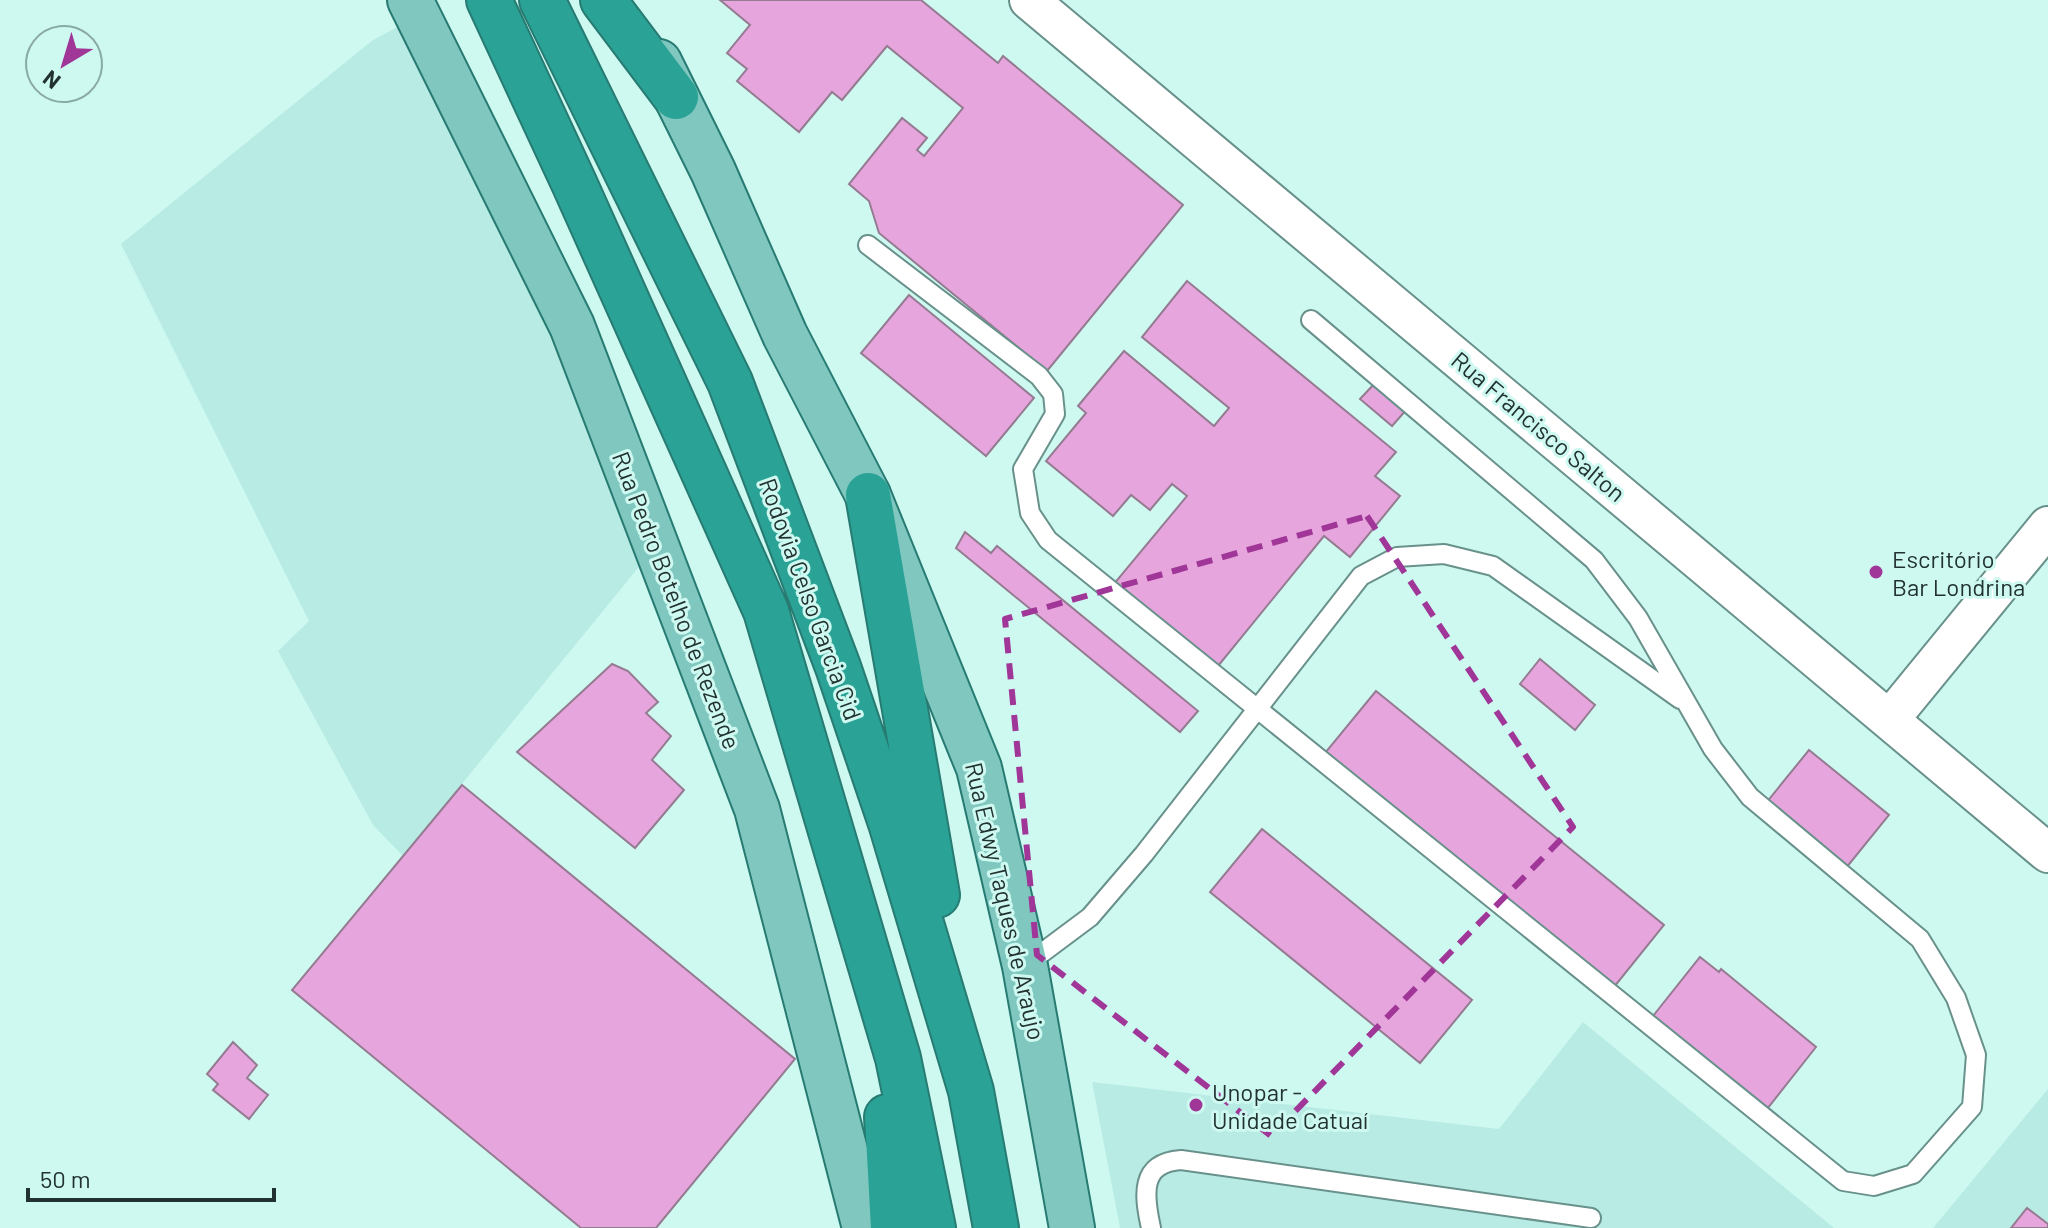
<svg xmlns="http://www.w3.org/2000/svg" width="2048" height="1228" viewBox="0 0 2048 1228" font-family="Barlow,sans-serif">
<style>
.built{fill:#b8ebe3}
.building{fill:#e6a6dd;stroke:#957b91;stroke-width:2}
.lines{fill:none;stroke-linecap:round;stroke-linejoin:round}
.lane-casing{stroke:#69918b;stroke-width:22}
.street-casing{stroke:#69918b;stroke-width:42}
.primary-casing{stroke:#277b72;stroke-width:48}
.highway-casing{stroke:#277b72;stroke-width:48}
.lane{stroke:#fff;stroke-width:18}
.street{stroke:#fff;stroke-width:38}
.primary{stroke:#7fc7bf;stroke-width:44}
.highway{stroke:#2aa295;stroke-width:44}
.marked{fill:none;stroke:#a03697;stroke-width:6;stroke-dasharray:16 10;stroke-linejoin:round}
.poi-dot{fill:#a03697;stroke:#cef9f1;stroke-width:3}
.labels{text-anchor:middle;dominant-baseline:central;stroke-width:6;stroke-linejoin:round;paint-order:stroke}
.street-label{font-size:24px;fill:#223230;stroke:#cef9f1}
.poi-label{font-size:24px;fill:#223230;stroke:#cef9f1;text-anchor:start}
</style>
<rect width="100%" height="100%" fill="#cef9f1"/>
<path class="built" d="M 409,21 L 656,546 L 403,856 L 373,825 L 278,651 L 309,621 L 121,244 L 373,40 Z
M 1583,1022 L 1834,1228 L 1120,1228 L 1092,1082 L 1499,1129 Z
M 2048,1089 L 2048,1228 L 1933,1228 Z"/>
<path class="building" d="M 720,0 L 921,0 L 998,63 L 1003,56 L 1183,205 L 1047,371 L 879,233 L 869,201 L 849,184 L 902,118 L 927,138 L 917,150 L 924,156 L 963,108 L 887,46 L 842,100 L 832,92 L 799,132 L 737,81 L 747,69 L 727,53 L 750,25 Z
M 1187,281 L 1396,452 L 1375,476 L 1400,496 L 1350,557 L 1324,536 L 1218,666 L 1113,585 L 1187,496 L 1172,484 L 1150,510 L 1131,495 L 1113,516 L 1046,461 L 1086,413 L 1078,406 L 1124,351 L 1214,426 L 1229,408 L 1142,337 Z
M 909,295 L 1034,398 L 986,456 L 861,353 Z
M 1376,382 L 1407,409 L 1392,426 L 1360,399 Z
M 965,532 L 991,553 L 997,546 L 1198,711 L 1180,732 L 956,548 Z
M 1540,659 L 1595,705 L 1575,730 L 1520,684 Z
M 612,664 L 628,671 L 658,702 L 646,713 L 671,736 L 652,760 L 684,790 L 635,848 L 517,752 Z
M 1376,691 L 1664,925 L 1614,987 L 1325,753 Z
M 1809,750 L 1889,815 L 1846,868 L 1766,803 Z
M 462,785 L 795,1059 L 656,1228 L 581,1228 L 292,990 Z
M 1262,829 L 1472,1000 L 1420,1063 L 1210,892 Z
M 1700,957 L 1719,972 L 1721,969 L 1816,1047 L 1767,1109 L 1653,1016 Z
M 233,1042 L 257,1065 L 247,1078 L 268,1095 L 249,1119 L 213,1090 L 218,1084 L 207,1074 Z
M 2027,1208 L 2048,1224 L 2048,1228 L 2011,1228 Z"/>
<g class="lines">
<defs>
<path id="lane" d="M 868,245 L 1039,376 L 1053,394 L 1055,414 L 1023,469 L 1030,513 L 1048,540 L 1843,1181 L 1874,1186 L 1913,1174 L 1972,1107 L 1976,1055 L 1956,998 L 1920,939 L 1750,797 L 1713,749 L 1638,618 L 1594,560 L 1311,320
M 1027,964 L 1090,917 L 1144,854 L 1361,576 L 1397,557 L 1444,554 L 1493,566 L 1680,699
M 1151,1228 C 1144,1196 1139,1163 1181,1160 L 1591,1218"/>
<path id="street" d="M 1029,0 L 2048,853
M 1890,719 L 2048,526"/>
<path id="primary" d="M 410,0 L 572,326 L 757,809 L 865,1228
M 659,62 L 713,171 L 785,335 L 868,495 L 979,768 L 1025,966 L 1072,1228"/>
<path id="highway" d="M 489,0 L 574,183 L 766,611 L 898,1058 L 933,1228
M 542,0 L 730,382 L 838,667 L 891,823 L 971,1091 L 996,1228
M 603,0 L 676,97
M 868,495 L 937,895
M 887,1117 L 893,1228"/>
</defs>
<use href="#lane" class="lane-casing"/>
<use href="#street" class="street-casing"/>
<use href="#primary" class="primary-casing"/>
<use href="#highway" class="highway-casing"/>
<use href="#lane" class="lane"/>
<use href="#street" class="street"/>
<use href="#primary" class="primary"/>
<use href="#highway" class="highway"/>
</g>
<path class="marked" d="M 1367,516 L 1573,827 L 1271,1136 L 1037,955 L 1005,619 Z"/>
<g class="poi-dot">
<circle cx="1876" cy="572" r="8"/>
<circle cx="1196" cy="1105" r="8"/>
</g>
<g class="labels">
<g class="street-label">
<text transform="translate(1539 426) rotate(40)">Rua Francisco Salton</text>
<text transform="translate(811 599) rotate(70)">Rodovia Celso Garcia Cid</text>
<text transform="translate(677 600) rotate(69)">Rua Pedro Botelho de Rezende</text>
<text transform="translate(1006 901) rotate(77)">Rua Edwy Taques de Araujo</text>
</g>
<g class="poi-label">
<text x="1892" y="558">Escritório<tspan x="1892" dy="28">Bar Londrina</tspan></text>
<text x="1212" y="1091">Unopar -<tspan x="1212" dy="28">Unidade Catuaí</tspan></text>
</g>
</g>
<g transform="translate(64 64) rotate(218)"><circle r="38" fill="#cef9f1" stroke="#89a9a4" stroke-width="2"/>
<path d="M0-6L14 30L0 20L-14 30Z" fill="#a03697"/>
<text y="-12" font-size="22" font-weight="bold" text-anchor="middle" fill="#223230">N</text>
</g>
<path d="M28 1188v12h246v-12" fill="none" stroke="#223230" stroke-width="4"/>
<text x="40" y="1188" font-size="24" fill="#223230" stroke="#cef9f1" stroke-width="6" paint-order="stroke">50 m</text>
</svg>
